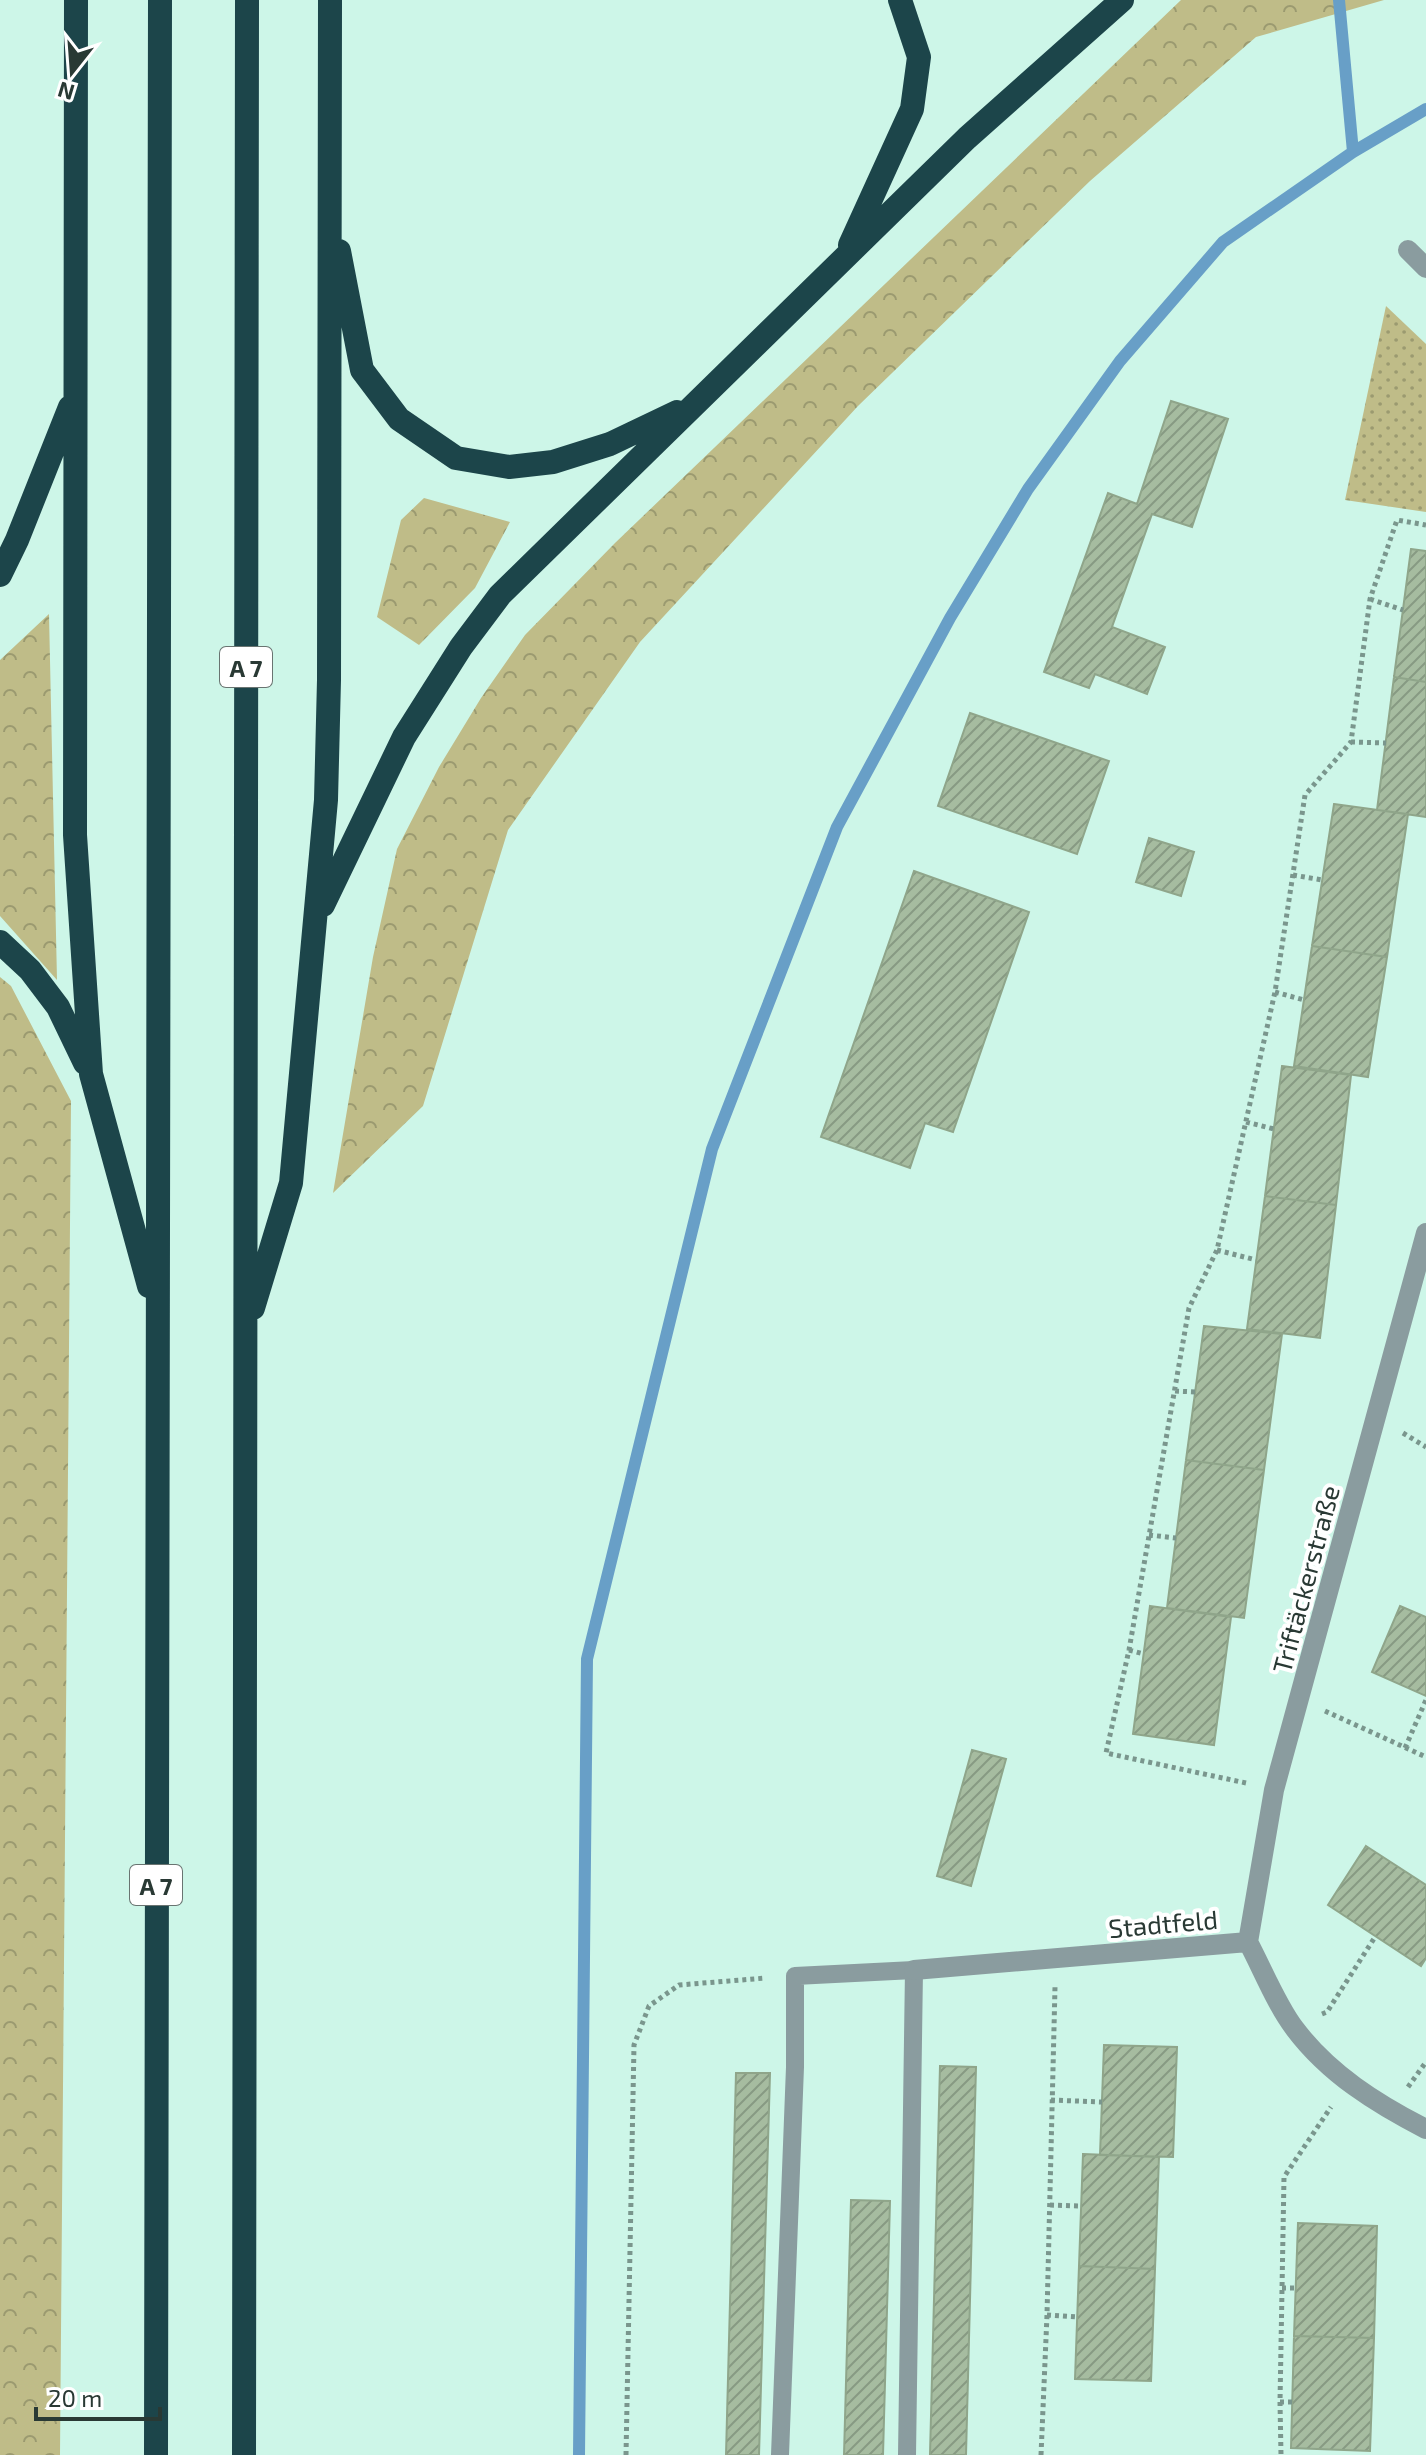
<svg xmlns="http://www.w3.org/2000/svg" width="1426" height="2455" viewBox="0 0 1426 2455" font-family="'Exo 2',sans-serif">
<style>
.grass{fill:url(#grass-dots)}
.forest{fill:url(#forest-crowns)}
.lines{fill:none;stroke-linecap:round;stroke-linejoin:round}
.stream{stroke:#689fc7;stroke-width:12}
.building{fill:url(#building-hatch);stroke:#8fa58a;stroke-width:2}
.path{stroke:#7a968d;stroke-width:5;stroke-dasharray:4 4;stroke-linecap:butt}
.service{stroke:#8a9c9f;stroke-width:18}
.minor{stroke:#8a9c9f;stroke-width:20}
.motorway{stroke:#1c454a;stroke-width:24}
.labels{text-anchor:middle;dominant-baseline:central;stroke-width:8;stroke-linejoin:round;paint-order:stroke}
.shield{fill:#fff;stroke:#697471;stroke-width:2}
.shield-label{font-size:24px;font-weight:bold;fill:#293934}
.street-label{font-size:26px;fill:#293934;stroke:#fff}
</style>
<defs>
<pattern id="grass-dots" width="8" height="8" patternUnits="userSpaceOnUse" patternTransform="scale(2)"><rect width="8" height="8" fill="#bfbc88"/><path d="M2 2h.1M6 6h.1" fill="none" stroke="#9b9a70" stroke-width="1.8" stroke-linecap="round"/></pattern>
<pattern id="forest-crowns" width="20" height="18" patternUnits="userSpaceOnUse" patternTransform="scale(2)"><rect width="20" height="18" fill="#bfbc88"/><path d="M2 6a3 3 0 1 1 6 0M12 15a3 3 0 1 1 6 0" fill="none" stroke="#9b9a70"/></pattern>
<pattern id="building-hatch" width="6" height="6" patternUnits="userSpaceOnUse" patternTransform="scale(2)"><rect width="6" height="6" fill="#a6bca0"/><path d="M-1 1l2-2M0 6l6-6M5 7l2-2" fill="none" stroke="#879a83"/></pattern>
</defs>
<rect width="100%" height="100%" fill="#cdf6e8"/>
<path class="grass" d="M 1386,306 L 1426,344 L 1426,512 L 1345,500 Z"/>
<path class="forest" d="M 1181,0 L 1384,0 L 1256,37 L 1090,181 L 858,406 L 640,642 L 508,830 L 423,1106 L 333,1193 L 373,957 L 397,849 L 439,767 L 481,698 L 525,635 L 615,543 Z
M 424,498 L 510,522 L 475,588 L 419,645 L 377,617 L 401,520 Z
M 49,614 L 57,980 L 0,916 L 0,660 Z
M 0,977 L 11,986 L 71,1101 L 60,2455 L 0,2455 Z"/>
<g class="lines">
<path class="stream" d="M 1339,0 L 1353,152
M 579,2455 L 587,1659 L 712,1149 L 837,827 L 950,618 L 1028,489 L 1120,361 L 1223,242 L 1353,152 L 1426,109"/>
</g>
<path class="building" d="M 1171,401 L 1228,419 L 1192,527 L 1152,514 L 1112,627 L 1165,647 L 1147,694 L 1095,674 L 1089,688 L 1044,672 L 1108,493 L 1137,504 Z
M 1411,549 L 1426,551 L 1426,682 L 1394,677 Z
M 1394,677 L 1426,682 L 1426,817 L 1377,810 Z
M 970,713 L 1109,761 L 1077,854 L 938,806 Z
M 1334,804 L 1408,814 L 1387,957 L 1312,946 Z
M 1149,838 L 1194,852 L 1181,896 L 1136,882 Z
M 914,871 L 1029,912 L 953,1132 L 925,1123 L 910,1168 L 821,1137 Z
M 1312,946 L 1387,957 L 1368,1077 L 1294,1066 Z
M 1282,1066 L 1351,1075 L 1336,1205 L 1265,1196 Z
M 1265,1196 L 1336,1205 L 1320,1338 L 1247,1329 Z
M 1204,1326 L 1282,1334 L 1264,1470 L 1186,1460 Z
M 1186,1460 L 1264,1470 L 1244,1618 L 1167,1608 Z
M 1150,1606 L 1231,1617 L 1214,1745 L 1133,1734 Z
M 1400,1606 L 1426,1617 L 1426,1696 L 1372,1672 Z
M 972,1750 L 1006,1759 L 971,1886 L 937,1876 Z
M 1366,1846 L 1426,1885 L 1426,1958 L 1421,1966 L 1328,1905 Z
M 1104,2045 L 1177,2047 L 1173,2157 L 1100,2155 Z
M 940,2066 L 976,2067 L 966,2455 L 930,2455 Z
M 736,2073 L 770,2073 L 759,2455 L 726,2455 Z
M 1083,2154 L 1159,2157 L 1155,2269 L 1079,2266 Z
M 851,2200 L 890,2201 L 883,2455 L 844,2455 Z
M 1298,2223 L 1377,2226 L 1374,2338 L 1294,2336 Z
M 1079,2266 L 1155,2269 L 1151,2381 L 1075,2379 Z
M 1294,2336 L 1374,2338 L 1370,2451 L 1291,2448 Z"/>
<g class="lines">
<path class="path" d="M 1370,599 L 1403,610
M 1351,742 L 1386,743
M 1293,875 L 1322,880
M 1275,992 L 1304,1000
M 1246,1122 L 1274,1129
M 1217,1250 L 1256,1260
M 1175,1391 L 1195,1392
M 1403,1433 L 1426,1447
M 1149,1535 L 1176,1538
M 1129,1650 L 1144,1654
M 1325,1711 L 1426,1757
M 1405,1748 L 1426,1700
M 1246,1783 L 1106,1753 L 1129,1650 L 1189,1308 L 1217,1250 L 1275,992 L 1305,795 L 1351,742 L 1370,599 L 1397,520 L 1426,525
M 1322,2014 L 1327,2012 L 1375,1937
M 1408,2087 L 1426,2062
M 1051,2100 L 1102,2102
M 1050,2205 L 1081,2206
M 1282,2288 L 1296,2288
M 1047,2315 L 1077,2317
M 1280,2402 L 1281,2455
M 1292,2402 L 1280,2402 L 1284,2177 L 1331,2107
M 626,2455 L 634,2045 L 649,2006 L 679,1985 L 766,1978
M 1041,2455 L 1047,2315 L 1055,1987"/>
<path class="service" d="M 780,2455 L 795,2067 L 795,1976 L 914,1970 L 907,2455"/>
<path class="minor" d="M 1408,250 L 1426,268
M 1248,1942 L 1274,1790 L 1426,1233
M 1248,1942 C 1262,1968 1277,2006 1295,2029 C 1329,2074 1377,2104 1426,2129
M 914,1970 L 1248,1942"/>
<path class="motorway" d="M 76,0 L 75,835 L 91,1074 L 149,1286
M 850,245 L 912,109 L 919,57 L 900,0
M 339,251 L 362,370 L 399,419 L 456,458 L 509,467 L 553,462 L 610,444 L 677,412
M 0,575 L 17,540 L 70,407
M 323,905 L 404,737 L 461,647 L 500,595 L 967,138 L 1122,0
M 0,942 L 30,970 L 58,1007 L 85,1063
M 253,1308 L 291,1183 L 326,800 L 329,680 L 330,0
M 156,2455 L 160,0
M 244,2455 L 247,0"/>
</g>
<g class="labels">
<g class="shield">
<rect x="220" y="647" width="52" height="40" rx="6"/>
<rect x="130" y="1865" width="52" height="40" rx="6"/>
</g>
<g class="shield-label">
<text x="246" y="667">A 7</text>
<text x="156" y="1885">A 7</text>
</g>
<g class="street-label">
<text transform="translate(1305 1579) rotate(-75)">Triftäckerstraße</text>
<text transform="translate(1163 1923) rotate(-5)">Stadtfeld</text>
</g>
</g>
<g transform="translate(72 72) rotate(197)" stroke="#ffffff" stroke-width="6" paint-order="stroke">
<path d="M0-6L14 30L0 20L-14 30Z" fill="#293934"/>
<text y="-12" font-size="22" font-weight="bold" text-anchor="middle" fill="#293934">N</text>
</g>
<path d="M36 2407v12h124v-12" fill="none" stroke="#293934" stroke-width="4"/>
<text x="48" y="2407" font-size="24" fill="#293934" stroke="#ffffff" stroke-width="6" paint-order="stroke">20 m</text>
</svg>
